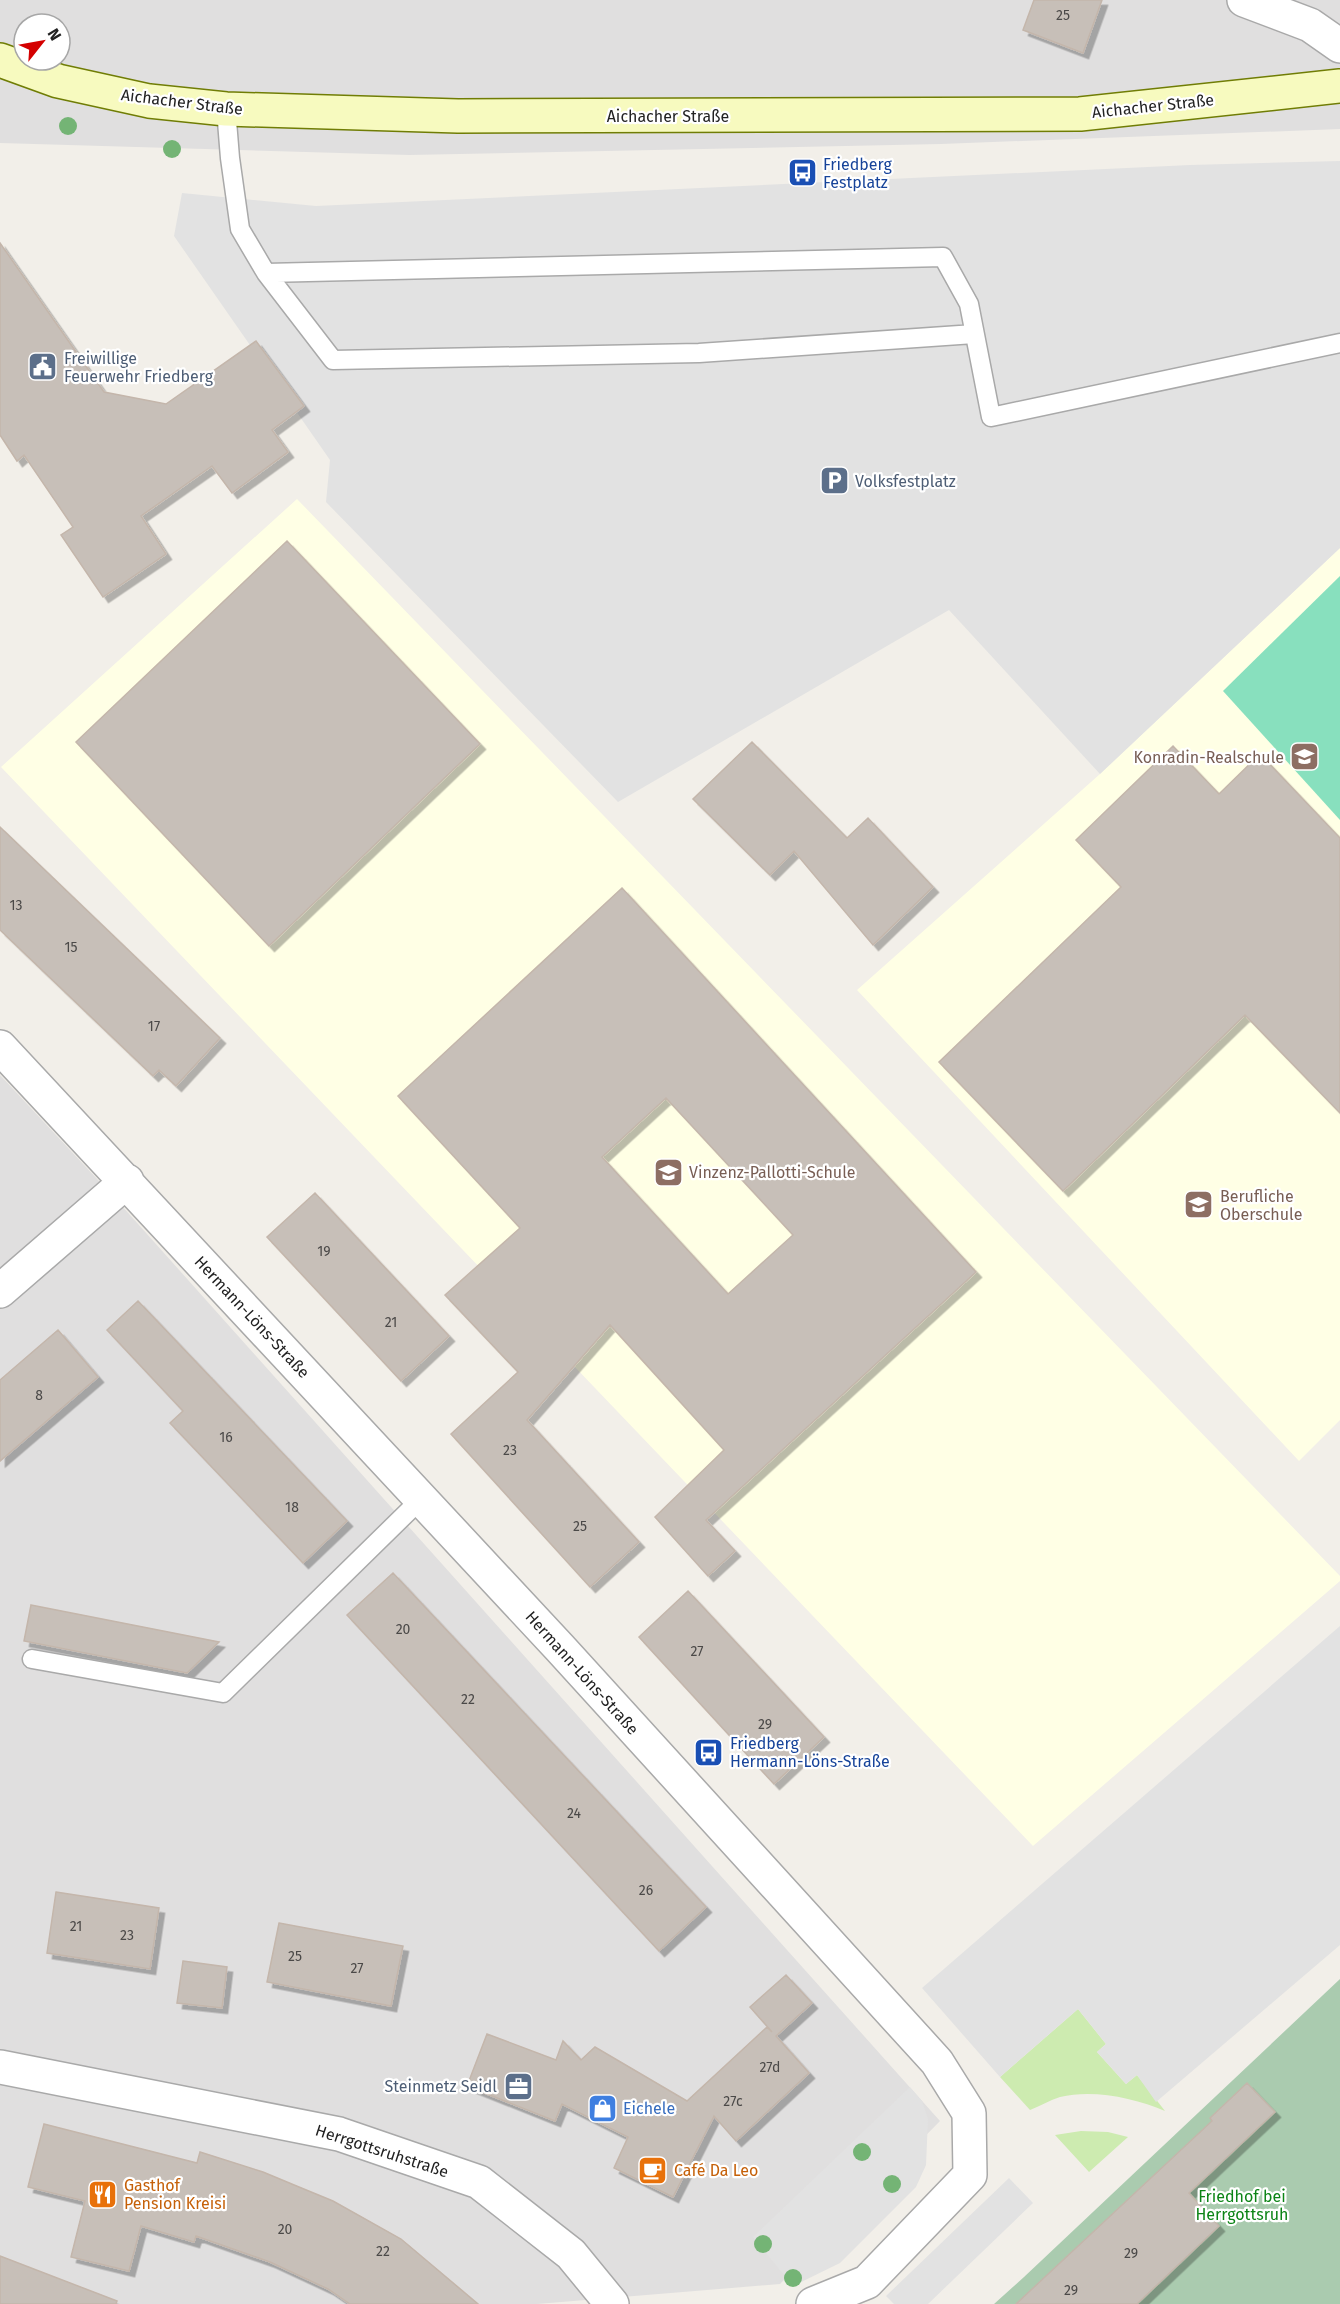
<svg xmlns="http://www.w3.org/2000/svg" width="1340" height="2304" viewBox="0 0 1340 2304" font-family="'Fira Sans',sans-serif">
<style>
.residential{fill:#e0dfdf;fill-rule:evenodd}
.education{fill:#ffffe5}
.grass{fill:#cdebb0}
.cemetery{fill:#aacbaf}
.pitch{fill:#88e0be}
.parking{fill:#e2e2e2}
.building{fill:#c7bfb8;stroke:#c4b6ab;stroke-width:1.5;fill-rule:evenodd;filter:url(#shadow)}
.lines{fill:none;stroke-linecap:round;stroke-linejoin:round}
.lane-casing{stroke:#a9a9a9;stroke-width:21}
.street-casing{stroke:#a9a9a9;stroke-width:36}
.secondary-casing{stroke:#707d05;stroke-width:36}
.lane{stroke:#fff;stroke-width:18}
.street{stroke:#fff;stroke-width:33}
.secondary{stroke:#f7fabf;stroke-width:33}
.tree{fill:#74b475}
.labels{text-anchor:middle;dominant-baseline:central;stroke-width:4.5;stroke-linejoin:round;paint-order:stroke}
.number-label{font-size:14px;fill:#4b4948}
.street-label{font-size:16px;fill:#222;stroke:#fff}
.transit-label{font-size:16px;fill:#164399;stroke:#fff;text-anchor:start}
.service-label{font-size:16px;fill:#4e5e75;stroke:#fff;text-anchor:start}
.education-label{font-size:16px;fill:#785e54;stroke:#fff;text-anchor:start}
.shop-label{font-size:16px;fill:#366cbe;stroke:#fff;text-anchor:start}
.food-label{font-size:16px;fill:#c56008;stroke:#fff;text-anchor:start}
.park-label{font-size:16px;fill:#0c8416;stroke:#fff}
</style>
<defs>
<filter id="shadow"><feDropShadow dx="5.5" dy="5.5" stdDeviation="0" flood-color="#0004"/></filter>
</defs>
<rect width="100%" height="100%" fill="#f2efe9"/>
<path class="residential" d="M 0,0 L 1340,0 L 1340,129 L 941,144 L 409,155 L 0,143 ZM 24,24 L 60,24 L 60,60 L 24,60 Z
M 0,1075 L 113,1196 L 940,2121 L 780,2284 L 537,2304 L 0,2304 Z"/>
<path class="education" d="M 297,499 L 1340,1576 L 1340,1581 L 1033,1846 L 1,767 Z
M 1340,548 L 1340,1420 L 1299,1461 L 857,990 L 1100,774 Z"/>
<path class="grass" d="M 1078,2009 L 1106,2044 L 1097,2052 L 1126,2084 L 1137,2075 L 1165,2111 C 1135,2098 1093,2089 1060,2097 C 1050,2100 1040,2106 1030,2110 L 1000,2077 Z
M 1081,2131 L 1108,2132 L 1128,2137 L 1089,2172 L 1055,2135 Z"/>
<path class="cemetery" d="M 1340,1979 L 1340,2304 L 994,2304 L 1024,2277 Z"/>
<path class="pitch" d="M 1340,576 L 1340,820 L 1223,691 Z"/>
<path class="parking" d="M 1340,161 L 1340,548 L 1100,774 L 949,610 L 618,802 L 326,502 L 330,460 L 174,236 L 182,193 L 316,206 L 1190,165 Z
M 1340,1626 L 1340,1945 L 1156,2102 L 1137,2075 L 1126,2084 L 1097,2052 L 1106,2044 L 1078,2009 L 1000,2077 L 922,1988 Z
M 910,2087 L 922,2101 L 928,2119 L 926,2165 L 916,2187 L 840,2263 L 793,2286 L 753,2237 Z
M 1009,2178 L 1033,2203 L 928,2304 L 894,2304 L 886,2296 Z"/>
<path class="building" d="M 1034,0 L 1102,0 L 1083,53 L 1023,30 Z
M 0,243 L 104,392 L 166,404 L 256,341 L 304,406 L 272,430 L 288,452 L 232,493 L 212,466 L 141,516 L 166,554 L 103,597 L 61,535 L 73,527 L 24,455 L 17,461 L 0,435 Z
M 287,541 L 480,744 L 269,946 L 76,742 Z
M 752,742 L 847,838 L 868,818 L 933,887 L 873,945 L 794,851 L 770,875 L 693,799 Z
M 1173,746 L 1219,794 L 1260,754 L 1340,838 L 1340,1113 L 1245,1015 L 1063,1191 L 939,1062 L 1121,887 L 1076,840 Z
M 0,827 L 220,1038 L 176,1086 L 159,1070 L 153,1076 L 0,930 Z
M 622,888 L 976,1272 L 706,1520 L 735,1551 L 708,1576 L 655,1517 L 724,1450 L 610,1325 L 527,1420 L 639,1542 L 590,1587 L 451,1434 L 518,1372 L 445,1295 L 520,1228 L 398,1096 ZM 666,1098 L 793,1235 L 728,1294 L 602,1157 Z
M 315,1193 L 449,1336 L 401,1381 L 267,1237 Z
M 138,1301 L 347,1521 L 303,1563 L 170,1423 L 183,1411 L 107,1330 Z
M 58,1330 L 98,1377 L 0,1461 L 0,1380 Z
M 393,1573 L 706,1907 L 659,1951 L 347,1615 Z
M 688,1591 L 824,1737 L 774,1784 L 639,1637 Z
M 31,1605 L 219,1642 L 187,1673 L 24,1641 Z
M 56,1892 L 159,1908 L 150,1969 L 47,1953 Z
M 279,1923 L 403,1946 L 391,2006 L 267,1982 Z
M 183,1961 L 227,1967 L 222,2008 L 177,2003 Z
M 786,1975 L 812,2003 L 776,2036 L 809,2073 L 736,2141 L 714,2116 L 673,2197 L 614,2168 L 628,2137 L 562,2104 L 555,2121 L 467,2086 L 487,2034 L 556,2060 L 563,2041 L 581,2060 L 595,2047 L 687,2101 L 767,2027 L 772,2032 L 750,2007 Z
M 1247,2083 L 1275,2112 L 1189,2193 L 1219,2226 L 1137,2304 L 1016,2304 L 1212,2121 L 1210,2118 Z
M 44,2124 L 197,2163 L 200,2152 L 263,2172 L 299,2187 L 333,2201 L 401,2239 L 478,2304 L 350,2304 L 328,2289 L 270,2262 L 196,2236 L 194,2242 L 141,2226 L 129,2271 L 71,2257 L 85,2201 L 28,2187 Z
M 0,2256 L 117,2301 L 116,2304 L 0,2304 Z"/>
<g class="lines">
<defs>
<path id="lane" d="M 226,109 L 230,158 L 240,229 L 266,273 L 333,360 L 699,353 L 974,334
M 266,273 L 943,257 L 969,304 L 991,417 L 1340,343
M 32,1659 L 223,1693 L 421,1499"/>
<path id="street" d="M 1244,0 L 1310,25 L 1340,46
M 0,1047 L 560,1648 L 937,2062 L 969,2113 L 970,2175 L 867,2282 L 813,2304
M 0,1291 L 127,1181
M 0,2067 L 339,2134 L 479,2182 L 571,2254 L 612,2304"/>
<path id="secondary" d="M 0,60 L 58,81 L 149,101 L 226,109 L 458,116 L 1080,114 L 1340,86"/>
</defs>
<use href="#lane" class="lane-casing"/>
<use href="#street" class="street-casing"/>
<use href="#secondary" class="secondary-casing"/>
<use href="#lane" class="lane"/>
<use href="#street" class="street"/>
<use href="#secondary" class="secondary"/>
</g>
<g class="tree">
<circle cx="68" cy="126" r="9"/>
<circle cx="172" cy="149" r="9"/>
<circle cx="862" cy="2152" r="9"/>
<circle cx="892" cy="2184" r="9"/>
<circle cx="763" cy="2244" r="9"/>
<circle cx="793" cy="2278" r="9"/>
</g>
<defs>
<symbol id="bus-square" viewBox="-11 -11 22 22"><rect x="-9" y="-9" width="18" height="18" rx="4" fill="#1a4fb4" stroke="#fff"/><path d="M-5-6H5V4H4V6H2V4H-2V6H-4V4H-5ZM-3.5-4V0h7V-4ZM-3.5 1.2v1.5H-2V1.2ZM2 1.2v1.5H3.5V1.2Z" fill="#fff"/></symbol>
<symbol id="civic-square" viewBox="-11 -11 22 22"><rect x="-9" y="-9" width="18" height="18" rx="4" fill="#5c6f8a" stroke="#fff"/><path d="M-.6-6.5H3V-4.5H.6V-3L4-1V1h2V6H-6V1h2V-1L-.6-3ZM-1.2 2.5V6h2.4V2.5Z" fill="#fff"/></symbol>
<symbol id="parking-square" viewBox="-11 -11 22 22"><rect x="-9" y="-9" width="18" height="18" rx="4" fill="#5c6f8a" stroke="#fff"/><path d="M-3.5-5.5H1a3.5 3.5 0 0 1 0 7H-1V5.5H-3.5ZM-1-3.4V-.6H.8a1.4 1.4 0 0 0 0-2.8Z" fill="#fff"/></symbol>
<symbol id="school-square" viewBox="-11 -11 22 22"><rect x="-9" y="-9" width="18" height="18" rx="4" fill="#8d6e63" stroke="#fff"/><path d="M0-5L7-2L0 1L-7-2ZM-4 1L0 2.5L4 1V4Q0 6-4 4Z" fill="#fff"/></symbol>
<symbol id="office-square" viewBox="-11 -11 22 22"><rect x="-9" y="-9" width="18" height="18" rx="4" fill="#5c6f8a" stroke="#fff"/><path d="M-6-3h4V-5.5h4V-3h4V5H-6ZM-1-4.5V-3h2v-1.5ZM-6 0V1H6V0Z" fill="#fff"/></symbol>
<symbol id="shop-square" viewBox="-11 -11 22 22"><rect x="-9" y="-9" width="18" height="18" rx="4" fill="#3f7fe0" stroke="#fff"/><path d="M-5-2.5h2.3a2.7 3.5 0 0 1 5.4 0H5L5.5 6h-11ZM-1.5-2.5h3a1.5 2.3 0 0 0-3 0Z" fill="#fff"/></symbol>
<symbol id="cafe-square" viewBox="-11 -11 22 22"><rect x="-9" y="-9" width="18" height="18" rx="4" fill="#e8710a" stroke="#fff"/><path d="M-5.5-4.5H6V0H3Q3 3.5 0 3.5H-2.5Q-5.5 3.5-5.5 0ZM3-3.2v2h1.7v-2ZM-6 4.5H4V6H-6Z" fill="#fff"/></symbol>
<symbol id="restaurant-square" viewBox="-11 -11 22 22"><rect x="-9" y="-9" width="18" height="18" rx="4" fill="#e8710a" stroke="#fff"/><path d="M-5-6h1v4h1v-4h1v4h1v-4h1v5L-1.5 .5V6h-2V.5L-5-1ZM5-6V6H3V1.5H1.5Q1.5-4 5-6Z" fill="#fff"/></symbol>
</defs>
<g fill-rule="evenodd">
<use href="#bus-square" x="786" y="156" width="33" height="33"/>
<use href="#civic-square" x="26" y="350" width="33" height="33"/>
<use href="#parking-square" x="818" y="464" width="33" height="33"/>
<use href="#school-square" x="1288" y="740" width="33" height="33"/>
<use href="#school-square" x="652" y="1156" width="33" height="33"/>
<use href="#school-square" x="1182" y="1188" width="33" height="33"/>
<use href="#bus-square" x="692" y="1736" width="33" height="33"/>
<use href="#office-square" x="502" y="2070" width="33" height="33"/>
<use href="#shop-square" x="586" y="2092" width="33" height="33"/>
<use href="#cafe-square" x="636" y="2154" width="33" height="33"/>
<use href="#restaurant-square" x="86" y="2178" width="33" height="33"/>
</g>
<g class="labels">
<g class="number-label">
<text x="1063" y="15">25</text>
<text x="16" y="905">13</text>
<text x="71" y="947">15</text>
<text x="154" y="1026">17</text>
<text x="324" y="1251">19</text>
<text x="391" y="1322">21</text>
<text x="39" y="1395">8</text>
<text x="226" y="1437">16</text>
<text x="510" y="1450">23</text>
<text x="292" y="1507">18</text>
<text x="580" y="1526">25</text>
<text x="403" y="1629">20</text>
<text x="697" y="1651">27</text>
<text x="468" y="1699">22</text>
<text x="765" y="1724">29</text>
<text x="574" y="1813">24</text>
<text x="646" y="1890">26</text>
<text x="76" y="1926">21</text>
<text x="127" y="1935">23</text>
<text x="295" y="1956">25</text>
<text x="357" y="1968">27</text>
<text x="770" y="2067">27d</text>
<text x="733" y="2101">27c</text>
<text x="285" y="2229">20</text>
<text x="383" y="2251">22</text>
<text x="1131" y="2253">29</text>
<text x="1071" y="2290">29</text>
</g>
<g class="street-label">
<text transform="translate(182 102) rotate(7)">Aichacher Straße</text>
<text transform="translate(1153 106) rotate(-6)">Aichacher Straße</text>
<text x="668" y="116">Aichacher Straße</text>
<text transform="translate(252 1317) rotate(47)">Hermann-Löns-Straße</text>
<text transform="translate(582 1673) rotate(48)">Hermann-Löns-Straße</text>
<text transform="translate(382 2151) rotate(18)">Herrgottsruhstraße</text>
</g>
<g class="transit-label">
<text x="823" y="164">Friedberg<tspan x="823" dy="18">Festplatz</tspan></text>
<text x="730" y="1743">Friedberg<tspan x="730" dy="18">Hermann-Löns-Straße</tspan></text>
</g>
<g class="service-label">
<text x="64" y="358">Freiwillige<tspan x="64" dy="18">Feuerwehr Friedberg</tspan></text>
<text x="855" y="481">Volksfestplatz</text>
<text x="497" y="2086" text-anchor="end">Steinmetz Seidl</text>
</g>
<g class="education-label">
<text x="1284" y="757" text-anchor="end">Konradin-Realschule</text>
<text x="689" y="1172">Vinzenz-Pallotti-Schule</text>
<text x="1220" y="1196">Berufliche<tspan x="1220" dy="18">Oberschule</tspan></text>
</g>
<g class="shop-label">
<text x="623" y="2108">Eichele</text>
</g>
<g class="food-label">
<text x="674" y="2170">Café Da Leo</text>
<text x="124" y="2185">Gasthof<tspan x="124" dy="18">Pension Kreisi</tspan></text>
</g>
<g class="park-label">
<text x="1242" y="2196">Friedhof bei<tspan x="1242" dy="18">Herrgottsruh</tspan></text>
</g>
</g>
<g transform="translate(42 42) rotate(59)"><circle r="28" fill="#ffffff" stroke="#a7a7a7" stroke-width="1.5"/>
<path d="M0-4.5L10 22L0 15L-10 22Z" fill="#d40000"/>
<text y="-9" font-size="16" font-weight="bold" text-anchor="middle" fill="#222222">N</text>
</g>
</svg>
